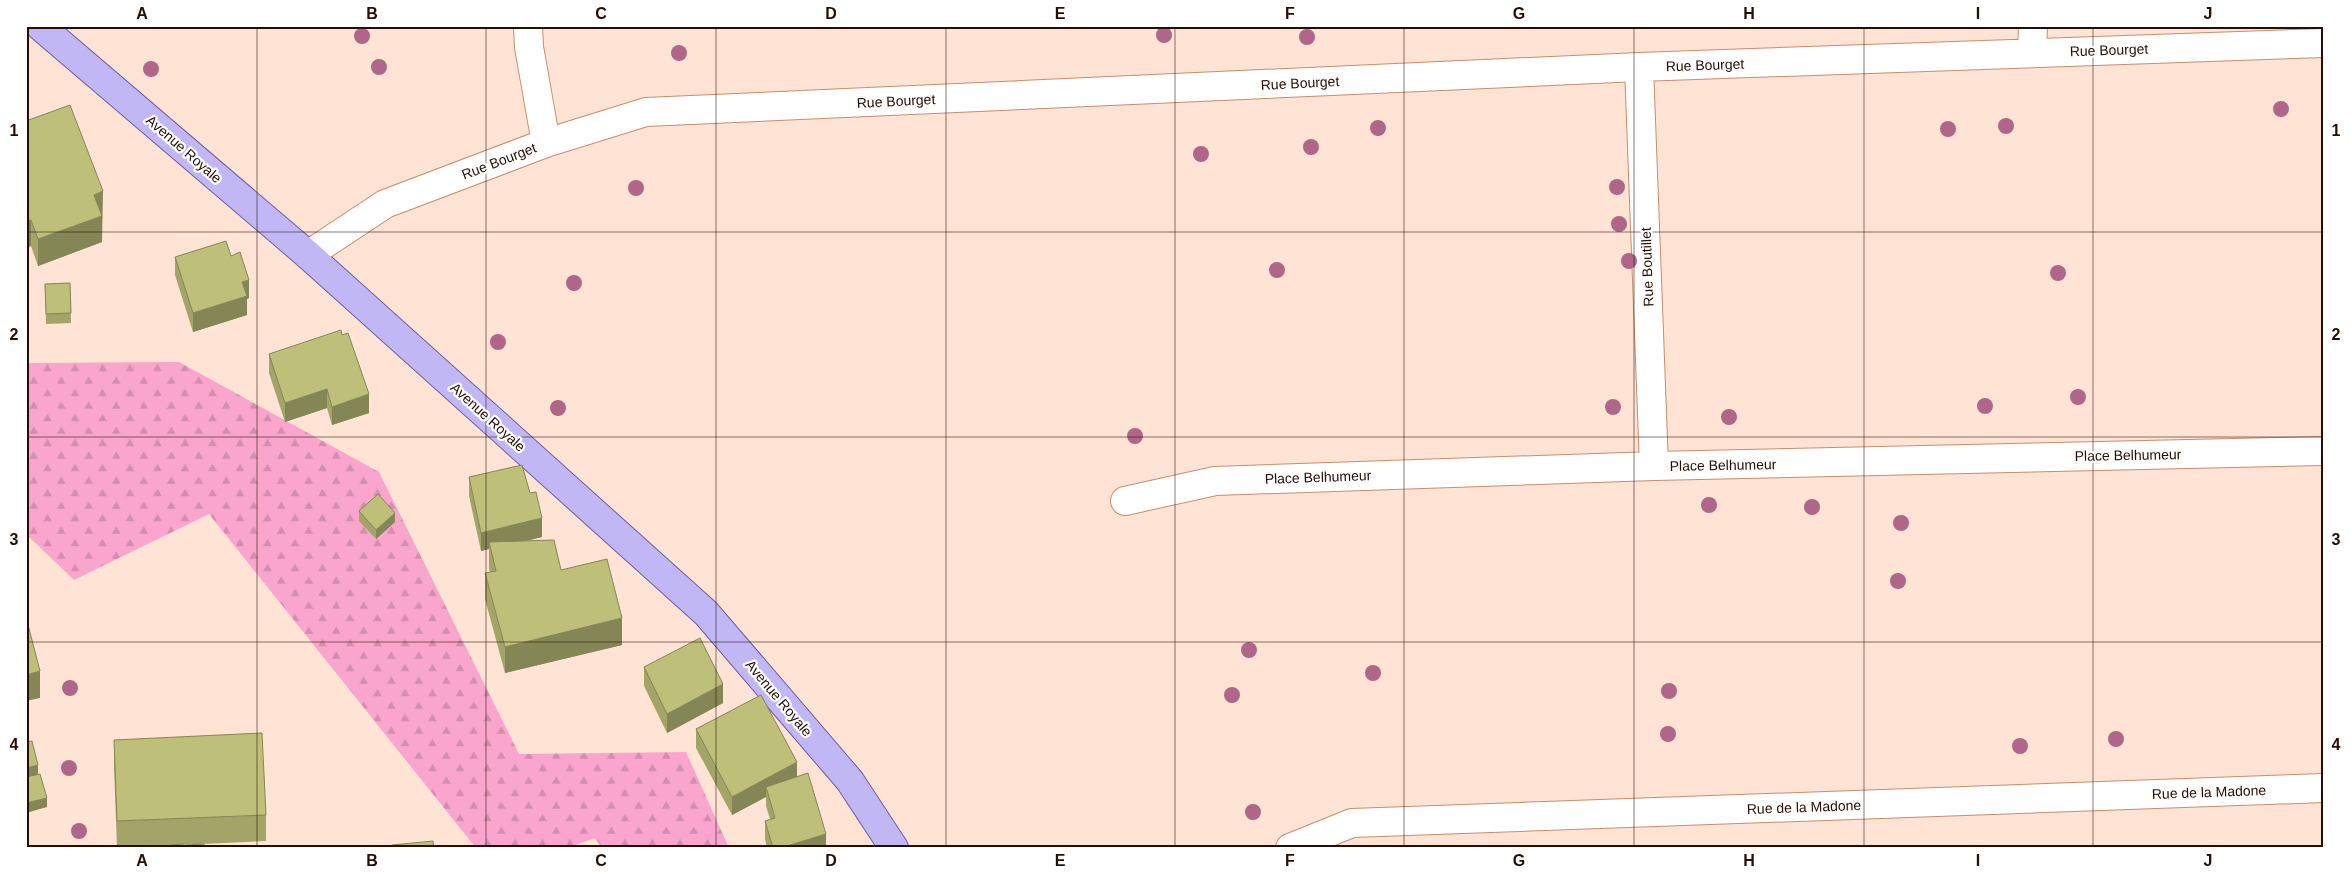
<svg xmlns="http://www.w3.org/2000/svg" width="2350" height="874" viewBox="0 0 2350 874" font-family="Helvetica,sans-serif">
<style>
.forest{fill:url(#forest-firs)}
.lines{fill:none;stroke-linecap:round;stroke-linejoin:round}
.minor-casing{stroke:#cb8c6a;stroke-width:30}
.major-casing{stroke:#6e5d9a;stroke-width:30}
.minor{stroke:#fff;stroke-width:28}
.major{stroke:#c0b7f4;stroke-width:28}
.tree{fill:#af6688}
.wall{fill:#a3a468}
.shaded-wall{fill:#858655}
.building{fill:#bebf79;stroke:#858655}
.grid{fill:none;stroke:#250e03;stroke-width:1;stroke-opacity:0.55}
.labels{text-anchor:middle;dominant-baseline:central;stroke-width:4.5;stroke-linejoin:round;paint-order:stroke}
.street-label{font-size:14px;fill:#250e03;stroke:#fff}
.neatline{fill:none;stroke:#250e03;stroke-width:2}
.grid-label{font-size:16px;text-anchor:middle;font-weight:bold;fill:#250e03}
</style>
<defs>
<pattern id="forest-firs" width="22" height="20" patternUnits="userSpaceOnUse" patternTransform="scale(1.25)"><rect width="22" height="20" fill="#f9a5ce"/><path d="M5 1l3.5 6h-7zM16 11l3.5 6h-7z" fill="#d58daf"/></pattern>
</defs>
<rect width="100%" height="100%" fill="#ffe3d5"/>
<path class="forest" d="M 179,362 L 379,472 L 519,754 L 686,752 L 729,848 L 602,848 L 595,838 L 567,848 L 476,848 L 209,514 L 74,580 L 26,534 L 26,363 Z"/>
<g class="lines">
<defs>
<path id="minor" d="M 528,26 L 529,47 L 546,143
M 2032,53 L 2033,26
M 1639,67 L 1654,466
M 308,255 L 385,204 L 546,143 L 646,112 L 1639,67 L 2324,43
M 1125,501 L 1215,481 L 1654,466 L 2324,451
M 1290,848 L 1352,823 L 2324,788"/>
<path id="major" d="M 40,26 L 308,255 L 706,613 L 850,781 L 894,848"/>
</defs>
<use href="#minor" class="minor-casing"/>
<use href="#major" class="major-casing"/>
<use href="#minor" class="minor"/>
<use href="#major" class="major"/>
</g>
<g class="tree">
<circle cx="1164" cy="35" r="8"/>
<circle cx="362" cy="36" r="8"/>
<circle cx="1307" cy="37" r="8"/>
<circle cx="679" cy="53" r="8"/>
<circle cx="379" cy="67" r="8"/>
<circle cx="151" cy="69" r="8"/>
<circle cx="2281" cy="109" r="8"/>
<circle cx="2006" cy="126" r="8"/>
<circle cx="1378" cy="128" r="8"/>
<circle cx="1948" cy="129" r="8"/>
<circle cx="1311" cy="147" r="8"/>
<circle cx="1201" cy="154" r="8"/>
<circle cx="1617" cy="187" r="8"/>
<circle cx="636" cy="188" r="8"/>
<circle cx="1619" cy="224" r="8"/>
<circle cx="1629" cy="261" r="8"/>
<circle cx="1277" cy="270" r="8"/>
<circle cx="2058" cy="273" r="8"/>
<circle cx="574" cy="283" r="8"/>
<circle cx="498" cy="342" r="8"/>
<circle cx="2078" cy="397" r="8"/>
<circle cx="1985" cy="406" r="8"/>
<circle cx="1613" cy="407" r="8"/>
<circle cx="558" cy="408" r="8"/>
<circle cx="1729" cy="417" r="8"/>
<circle cx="1135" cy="436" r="8"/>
<circle cx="1709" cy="505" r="8"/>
<circle cx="1812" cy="507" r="8"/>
<circle cx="1901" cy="523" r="8"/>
<circle cx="1898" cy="581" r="8"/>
<circle cx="1249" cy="650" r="8"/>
<circle cx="1373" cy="673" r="8"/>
<circle cx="70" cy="688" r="8"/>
<circle cx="1669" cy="691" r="8"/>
<circle cx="1232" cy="695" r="8"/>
<circle cx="1668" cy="734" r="8"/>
<circle cx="2116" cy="739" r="8"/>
<circle cx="2020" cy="746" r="8"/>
<circle cx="69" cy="768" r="8"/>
<circle cx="1253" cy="812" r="8"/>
<circle cx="79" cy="831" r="8"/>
</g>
<path class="wall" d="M 26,121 L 103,218 L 102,218 L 102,242 L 38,266 L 31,246 L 26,248 Z
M 231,256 L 249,298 L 247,299 L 247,315 L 193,332 L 175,275 L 175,257 Z
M 70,283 L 71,323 L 46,324 L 45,284 Z
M 269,354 L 369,413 L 332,425 L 327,408 L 285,422 L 269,373 Z
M 469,477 L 530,493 L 542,537 L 526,541 L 561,570 L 622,645 L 505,673 L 485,599 L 485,573 L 490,572 L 489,569 L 489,549 L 481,551 L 469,496 Z
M 359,511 L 395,522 L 376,539 L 359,521 Z
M 644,667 L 723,703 L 667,733 L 644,686 Z
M 696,729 L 797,777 L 826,848 L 767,848 L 765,839 L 765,821 L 770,819 L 766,806 L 766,797 L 732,815 L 696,748 Z
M 114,740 L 266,815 L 266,841 L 117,848 L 114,766 Z"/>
<path class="shaded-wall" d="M 26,83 L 27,83 L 27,101 L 26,102 Z
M 103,191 L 102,242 L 38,266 L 38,239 L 94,195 Z
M 31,220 L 31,246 L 26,248 L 26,221 Z
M 249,280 L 249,298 L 247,299 L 247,315 L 193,332 L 193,313 L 242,282 Z
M 327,389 L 327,408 L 285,422 L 285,403 Z
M 369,394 L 369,413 L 332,425 L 332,407 Z
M 395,513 L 395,522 L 376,539 L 376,530 Z
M 542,518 L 542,537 L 491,549 L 489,542 L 489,549 L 481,551 L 481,533 Z
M 622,618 L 622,645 L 505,673 L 505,647 Z
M 40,671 L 40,698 L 26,701 L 26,675 Z
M 723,684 L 723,703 L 667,733 L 667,714 Z
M 26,711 L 27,711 L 27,737 L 26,737 Z
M 797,762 L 797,781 L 766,787 L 766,797 L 732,815 L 732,797 Z
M 38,765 L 38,774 L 26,778 L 26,768 Z
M 47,798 L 47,807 L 26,813 L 26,803 Z
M 826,834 L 826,848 L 790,848 L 790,845 Z"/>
<path class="building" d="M 70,105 L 103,191 L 94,195 L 102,216 L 38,239 L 31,220 L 26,221 L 26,121 Z
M 226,241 L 231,256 L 240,252 L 249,280 L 242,282 L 247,296 L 193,313 L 175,257 Z
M 70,283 L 71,313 L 46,314 L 45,284 Z
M 341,330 L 342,335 L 348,333 L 369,394 L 332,407 L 327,389 L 285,403 L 269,354 Z
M 522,465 L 530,493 L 536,492 L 542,518 L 481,533 L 469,477 Z
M 378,494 L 395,513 L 376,530 L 359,511 Z
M 554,540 L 561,570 L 607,559 L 622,618 L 505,647 L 485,573 L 496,571 L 489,542 Z
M 26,617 L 40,671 L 26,675 Z
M 700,638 L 723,684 L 667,714 L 644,667 Z
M 761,695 L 797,762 L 732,797 L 696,729 Z
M 262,733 L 266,815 L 117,821 L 114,740 Z
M 32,741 L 38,765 L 26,768 L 26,742 Z
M 808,773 L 826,834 L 790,845 L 791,848 L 773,848 L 765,821 L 775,818 L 766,787 Z
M 40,774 L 47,798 L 26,803 L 26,777 Z
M 433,841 L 434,848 L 392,848 L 392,845 Z
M 183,844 L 184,848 L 170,848 L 170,845 Z
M 204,844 L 204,848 L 187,848 L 186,845 Z
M 98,846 L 99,848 L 82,848 Z
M 317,846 L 317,848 L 298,848 L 298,847 Z"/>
<path class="grid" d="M 257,26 L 257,848M 486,26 L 486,848M 716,26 L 716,848M 946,26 L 946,848M 1175,26 L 1175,848M 1404,26 L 1404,848M 1634,26 L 1634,848M 1864,26 L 1864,848M 2093,26 L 2093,848M 26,232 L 2324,232M 26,437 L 2324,437M 26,642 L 2324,642"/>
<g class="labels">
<g class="street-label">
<text transform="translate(2109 50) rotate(-2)">Rue Bourget</text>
<text transform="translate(1705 65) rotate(-2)">Rue Bourget</text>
<text transform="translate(1300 83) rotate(-3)">Rue Bourget</text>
<text transform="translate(896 101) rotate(-3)">Rue Bourget</text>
<text transform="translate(184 149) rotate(41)">Avenue Royale</text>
<text transform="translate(499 161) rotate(-21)">Rue Bourget</text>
<text transform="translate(1647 267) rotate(-92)">Rue Boutillet</text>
<text transform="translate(488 417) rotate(42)">Avenue Royale</text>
<text transform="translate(2128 455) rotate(-1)">Place Belhumeur</text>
<text transform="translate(1723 465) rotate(-1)">Place Belhumeur</text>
<text transform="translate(1318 477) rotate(-2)">Place Belhumeur</text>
<text transform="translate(779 698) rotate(50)">Avenue Royale</text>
<text transform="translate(2209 792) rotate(-2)">Rue de la Madone</text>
<text transform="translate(1804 807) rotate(-2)">Rue de la Madone</text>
</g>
</g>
<rect width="2350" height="874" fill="none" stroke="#ffffff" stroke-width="55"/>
<rect x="28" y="28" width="2294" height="818" class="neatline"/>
<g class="grid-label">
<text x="142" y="19">A</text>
<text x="372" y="19">B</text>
<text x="601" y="19">C</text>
<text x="831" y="19">D</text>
<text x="1060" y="19">E</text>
<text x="1290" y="19">F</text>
<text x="1519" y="19">G</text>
<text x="1749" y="19">H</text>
<text x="1978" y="19">I</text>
<text x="2208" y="19">J</text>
<text x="14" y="136">1</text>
<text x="2336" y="136">1</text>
<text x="14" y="340">2</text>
<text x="2336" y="340">2</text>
<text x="14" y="545">3</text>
<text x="2336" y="545">3</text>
<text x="14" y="750">4</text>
<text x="2336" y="750">4</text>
<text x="142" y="866">A</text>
<text x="372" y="866">B</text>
<text x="601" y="866">C</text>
<text x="831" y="866">D</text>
<text x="1060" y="866">E</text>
<text x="1290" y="866">F</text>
<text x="1519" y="866">G</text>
<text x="1749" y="866">H</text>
<text x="1978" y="866">I</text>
<text x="2208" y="866">J</text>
</g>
</svg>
